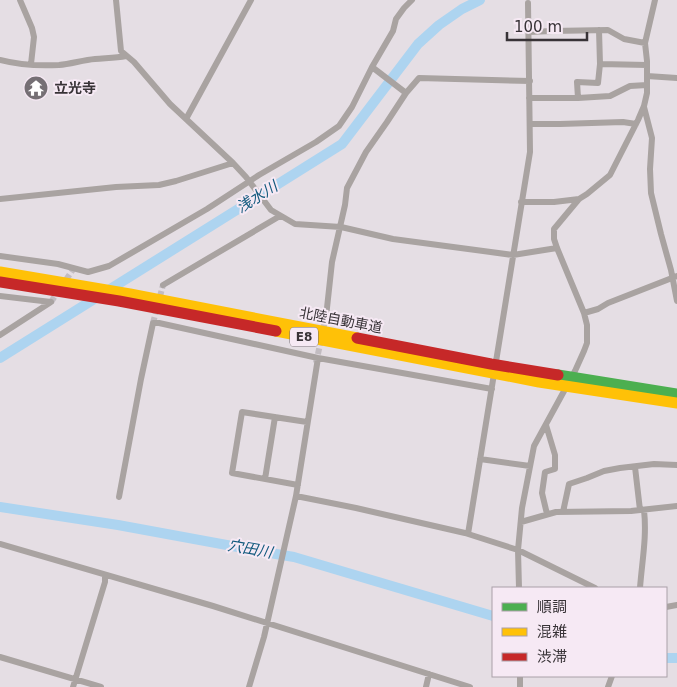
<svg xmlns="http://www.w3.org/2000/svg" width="677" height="687" viewBox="0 0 677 687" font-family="'DejaVu Sans','Noto Sans JP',sans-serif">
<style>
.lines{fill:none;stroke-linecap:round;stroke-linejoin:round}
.river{stroke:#add4f0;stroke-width:10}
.street-tunnel{stroke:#c2bcc1;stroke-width:6;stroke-dasharray:6 3;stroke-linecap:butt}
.street{stroke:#a9a3a1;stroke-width:6}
.fast{stroke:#4caf50;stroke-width:11}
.slow{stroke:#ffc107;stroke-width:11}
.jam{stroke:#c62828;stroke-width:11}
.labels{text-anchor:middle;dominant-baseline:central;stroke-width:4;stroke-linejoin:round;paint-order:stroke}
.shield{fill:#f6e9f4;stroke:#716a70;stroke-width:1}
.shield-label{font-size:12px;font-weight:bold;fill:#383337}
.poi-label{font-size:14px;font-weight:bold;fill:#383337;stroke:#f6e9f4;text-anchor:start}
.street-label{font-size:14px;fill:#383337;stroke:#f6e9f4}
.water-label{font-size:15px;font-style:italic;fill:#11597d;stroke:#f6e9f4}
</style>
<rect width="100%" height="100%" fill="#e5dee4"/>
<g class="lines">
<path class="river" d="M 0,358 L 342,144 L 418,44 L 439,25 L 462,9 L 480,0
M 0,507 L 118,525 L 276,554 L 294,557 L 493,616
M 666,658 L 677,658"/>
<path class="street-tunnel" d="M 51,302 L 74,268
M 153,323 L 163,285
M 316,363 L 326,317"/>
<path class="street" d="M 20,0 L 32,28 L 34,37 L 31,64
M 116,0 L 121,51 L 134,62 L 170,104 L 233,163 L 246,177 L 271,210 L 295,224 L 341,227 L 393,239 L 513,255 L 557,248
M 529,32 L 552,31 L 608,30 L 624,39 L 645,43
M 0,60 C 19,65 40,66 59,65 C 71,64 83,60 95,59 C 105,58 116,58 126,56
M 600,64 L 647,65
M 372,67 L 406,93
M 647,76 L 677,78
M 529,98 L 578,98 L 610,96 L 630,86 L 647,85
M 578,98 L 577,82 L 598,83 L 600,64 L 599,30
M 644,107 L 652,138 L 650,169 L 651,193 L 661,234 L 671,270 L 677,301
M 186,119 L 251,0
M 530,124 L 560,124 L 623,122 L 636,124
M 0,199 L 116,187 L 159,185 L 176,181 L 233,163
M 521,202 L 554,202 L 579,199
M 0,256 L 58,264 L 88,272 L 109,266 L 207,209 L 259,175 L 316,142 L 339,126 L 352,107 L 372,67 L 393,31 L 396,19 L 404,8 L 412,0
M 163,285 L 280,216
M 0,296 L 51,302
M 584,313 L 598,309 L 608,303 L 677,276
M 326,317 L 332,262 L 345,205 L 347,188 L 366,152 L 387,122 L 406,93 L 419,78 L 530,81
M 0,335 L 51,302
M 546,425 L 555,455 L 555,469 L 545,472 L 542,493 L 547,514
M 480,459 L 530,466
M 635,467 L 640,510
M 265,479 L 275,417
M 298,485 L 232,473 L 242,412 L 307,422
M 296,496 L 356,508 L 465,533 L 518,550 L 595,588
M 119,497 L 141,379 L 153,323 L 159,323 L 318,358 L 492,389
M 563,512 L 569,484 L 587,478 L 604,471 L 620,468 L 654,464 L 677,465
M 521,522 L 556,512 L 631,511 L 677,506
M 468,534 L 530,152 L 528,3
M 0,544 L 213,606 L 470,687
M 519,588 L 518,550 L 522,508 L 534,446 L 575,371 L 584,351 L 587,343 L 587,325 L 584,313 L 557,248 L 554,239 L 554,229 L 579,199 L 587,194 L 610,175 L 638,120 L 644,106 L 647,93 L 647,61 L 645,43 L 655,0
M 640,588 C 642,561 647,537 644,510
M 666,607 L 677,605
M 0,657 L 101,687
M 520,676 L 520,687
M 73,687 L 105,582 L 105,575
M 249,687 L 264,637 L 296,496 L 318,358
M 426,687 L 429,674
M 608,687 L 612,676"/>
<path class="fast" d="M 558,375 L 677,394"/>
<path class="slow" d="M 0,272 L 130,294 L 357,338
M 276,331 L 539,382 L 677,403"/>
<path class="jam" d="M 0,282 L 119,301 L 276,331
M 357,338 L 491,364 L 558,375"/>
</g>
<defs>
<symbol id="temple-disc" viewBox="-11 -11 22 22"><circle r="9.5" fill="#756f74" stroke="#f6e9f4"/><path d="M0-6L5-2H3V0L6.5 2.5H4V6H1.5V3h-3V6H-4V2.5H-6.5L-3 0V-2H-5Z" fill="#fff"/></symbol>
</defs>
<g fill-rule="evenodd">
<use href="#temple-disc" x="22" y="74" width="28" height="28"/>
</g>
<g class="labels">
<rect class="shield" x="290" y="327.5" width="28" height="19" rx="4"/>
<g class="shield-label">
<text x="304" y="337">E8</text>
</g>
<g class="poi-label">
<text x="54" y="88">立光寺</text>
</g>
<g class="street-label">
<text transform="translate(341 320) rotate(11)">北陸自動車道</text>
</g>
<g class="water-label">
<text transform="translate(257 197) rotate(-32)">浅水川</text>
<text transform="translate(250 549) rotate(10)">穴田川</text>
</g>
</g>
<rect x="492" y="587" width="175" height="90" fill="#f6e9f4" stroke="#aaa0a8"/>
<rect x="502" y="603" width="25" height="8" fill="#4caf50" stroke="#aaa0a8"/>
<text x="537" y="612" font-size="15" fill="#383337">順調</text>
<rect x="502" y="628" width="25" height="8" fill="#ffc107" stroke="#aaa0a8"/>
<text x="537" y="637" font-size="15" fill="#383337">混雑</text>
<rect x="502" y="653" width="25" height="8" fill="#c62828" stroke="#aaa0a8"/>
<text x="537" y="662" font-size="15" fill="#383337">渋滞</text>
<path d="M507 32v8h80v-8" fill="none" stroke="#383337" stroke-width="2.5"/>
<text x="514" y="32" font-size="15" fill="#383337" stroke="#f6e9f4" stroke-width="4" paint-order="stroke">100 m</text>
</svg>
